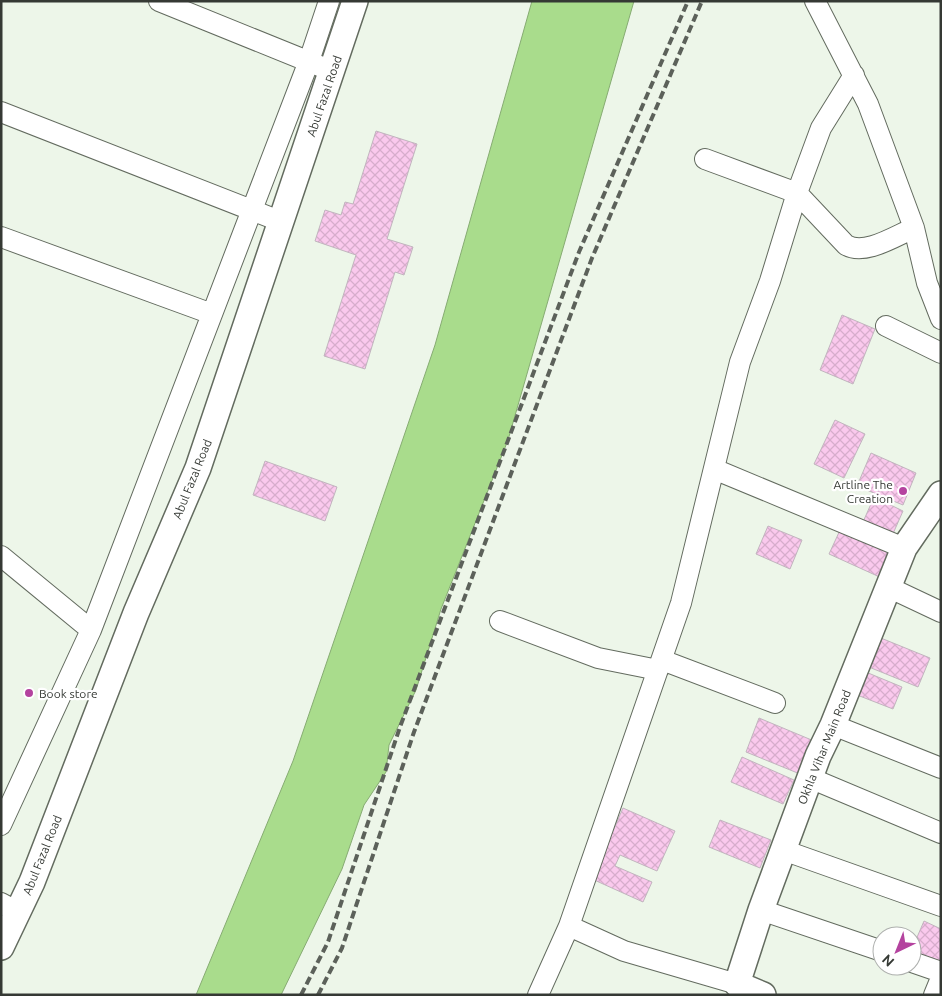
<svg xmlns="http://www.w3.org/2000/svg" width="942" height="996" viewBox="0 0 942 996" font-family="Ubuntu,sans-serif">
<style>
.water{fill:#a9dc8c;stroke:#86ab72}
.building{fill:url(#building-cross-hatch);stroke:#c1b5be}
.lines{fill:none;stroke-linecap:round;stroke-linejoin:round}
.minor-casing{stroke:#636b5f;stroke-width:22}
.tertiary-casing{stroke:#636b5f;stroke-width:28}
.minor{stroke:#fff;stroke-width:20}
.tertiary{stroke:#fff;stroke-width:25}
.rail{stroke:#5c615a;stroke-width:4;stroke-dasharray:8 4;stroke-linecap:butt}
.poi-dot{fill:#b4439f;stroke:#fff;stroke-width:2}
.labels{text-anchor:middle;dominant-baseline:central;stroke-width:4.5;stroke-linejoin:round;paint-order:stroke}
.street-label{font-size:12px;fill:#353934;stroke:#fff}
.poi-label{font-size:12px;fill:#353934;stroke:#fff;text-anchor:end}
</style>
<defs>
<pattern id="building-cross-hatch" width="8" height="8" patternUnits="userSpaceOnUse" patternTransform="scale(1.25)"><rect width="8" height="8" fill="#fac9ed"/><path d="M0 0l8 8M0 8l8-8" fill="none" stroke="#d7adcc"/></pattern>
</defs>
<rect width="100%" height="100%" fill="#edf6e9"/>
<path class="water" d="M 532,1 L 634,1 L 508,440 L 441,609 L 416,690 L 389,745 L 386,772 L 364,805 L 342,869 L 281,995 L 196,995 L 293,761 L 435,345 Z"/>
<path class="building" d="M 376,131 L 417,144 L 387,239 L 413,247 L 404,275 L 395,272 L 365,369 L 324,356 L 356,255 L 315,241 L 325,210 L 341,215 L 345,202 L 353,204 Z
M 842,315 L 875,329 L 853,384 L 820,370 Z
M 835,420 L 865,434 L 844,478 L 814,464 Z
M 871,453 L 916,473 L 903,505 L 857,486 Z
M 265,461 L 337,487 L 325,521 L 253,495 Z
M 874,497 L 903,511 L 892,536 L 863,522 Z
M 768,526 L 802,540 L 790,569 L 756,554 Z
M 841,528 L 896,554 L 884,579 L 829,554 Z
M 871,634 L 930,658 L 918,687 L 859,663 Z
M 861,670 L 902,687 L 893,709 L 852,693 Z
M 759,718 L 814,741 L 800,774 L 746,752 Z
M 742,757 L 794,780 L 783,804 L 731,782 Z
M 623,808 L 675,831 L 657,871 L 620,855 L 615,866 L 652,882 L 643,902 L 592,879 Z
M 720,820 L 771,840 L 760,868 L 709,847 Z
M 924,921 L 941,929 L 941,962 L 912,955 L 912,949 Z"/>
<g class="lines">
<defs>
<path id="minor" d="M 159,1 L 322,67
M 815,1 L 868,104 L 914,228 L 927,283 L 941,319
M 1,112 L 282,222
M 705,159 L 797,193 L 846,245 C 865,256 895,236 914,228
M 1,237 L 212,314
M 886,326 L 941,353
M 714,469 L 904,548
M 1,556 L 91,630
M 888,587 L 941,612
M 500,621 L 598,658 L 658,670
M 662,660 L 775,703
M 833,725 L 941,768
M 810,778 L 941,833
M 1,825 L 91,630 L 309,61 L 329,1
M 783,850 L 941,906
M 1,903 L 18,912
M 761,910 L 882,951
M 569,926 L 624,951 L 737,984
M 912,962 L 941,972
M 538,995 L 569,926 L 681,603 L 740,362 L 770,281 L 797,193 L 821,128 L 854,75
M 934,995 L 941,978"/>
<path id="tertiary" d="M 1,947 L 32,882 L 136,613 L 198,468 L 355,1
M 763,995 L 737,984 L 761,910 L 818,756 L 833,725 L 904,548 L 941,494"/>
</defs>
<use href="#minor" class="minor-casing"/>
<use href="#tertiary" class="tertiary-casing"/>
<use href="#minor" class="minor"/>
<use href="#tertiary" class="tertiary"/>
<path class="rail" d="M 301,995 L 328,942 L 400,727 L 579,252 L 688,1
M 318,995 L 342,948 L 414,732 L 592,258 L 702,1"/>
</g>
<g class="poi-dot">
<circle cx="903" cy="491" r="5"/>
<circle cx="29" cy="693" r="5"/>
</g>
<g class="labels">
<g class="street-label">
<text transform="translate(324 96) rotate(-71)">Abul Fazal Road</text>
<text transform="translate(192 479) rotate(-68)">Abul Fazal Road</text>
<text transform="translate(824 747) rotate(-68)">Okhla Vihar Main Road</text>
<text transform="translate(42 855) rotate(-68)">Abul Fazal Road</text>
</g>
<g class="poi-label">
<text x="893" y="484">Artline The<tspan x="893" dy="14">Creation</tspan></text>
<text x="39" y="693" text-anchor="start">Book store</text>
</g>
</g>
<rect width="942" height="996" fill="none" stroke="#353934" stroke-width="5"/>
<g transform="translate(897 951) rotate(223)"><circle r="24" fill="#ffffff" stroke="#aeb0ae"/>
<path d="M0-4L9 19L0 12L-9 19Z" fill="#b4439f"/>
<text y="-8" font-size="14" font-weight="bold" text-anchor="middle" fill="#353934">N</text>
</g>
</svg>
